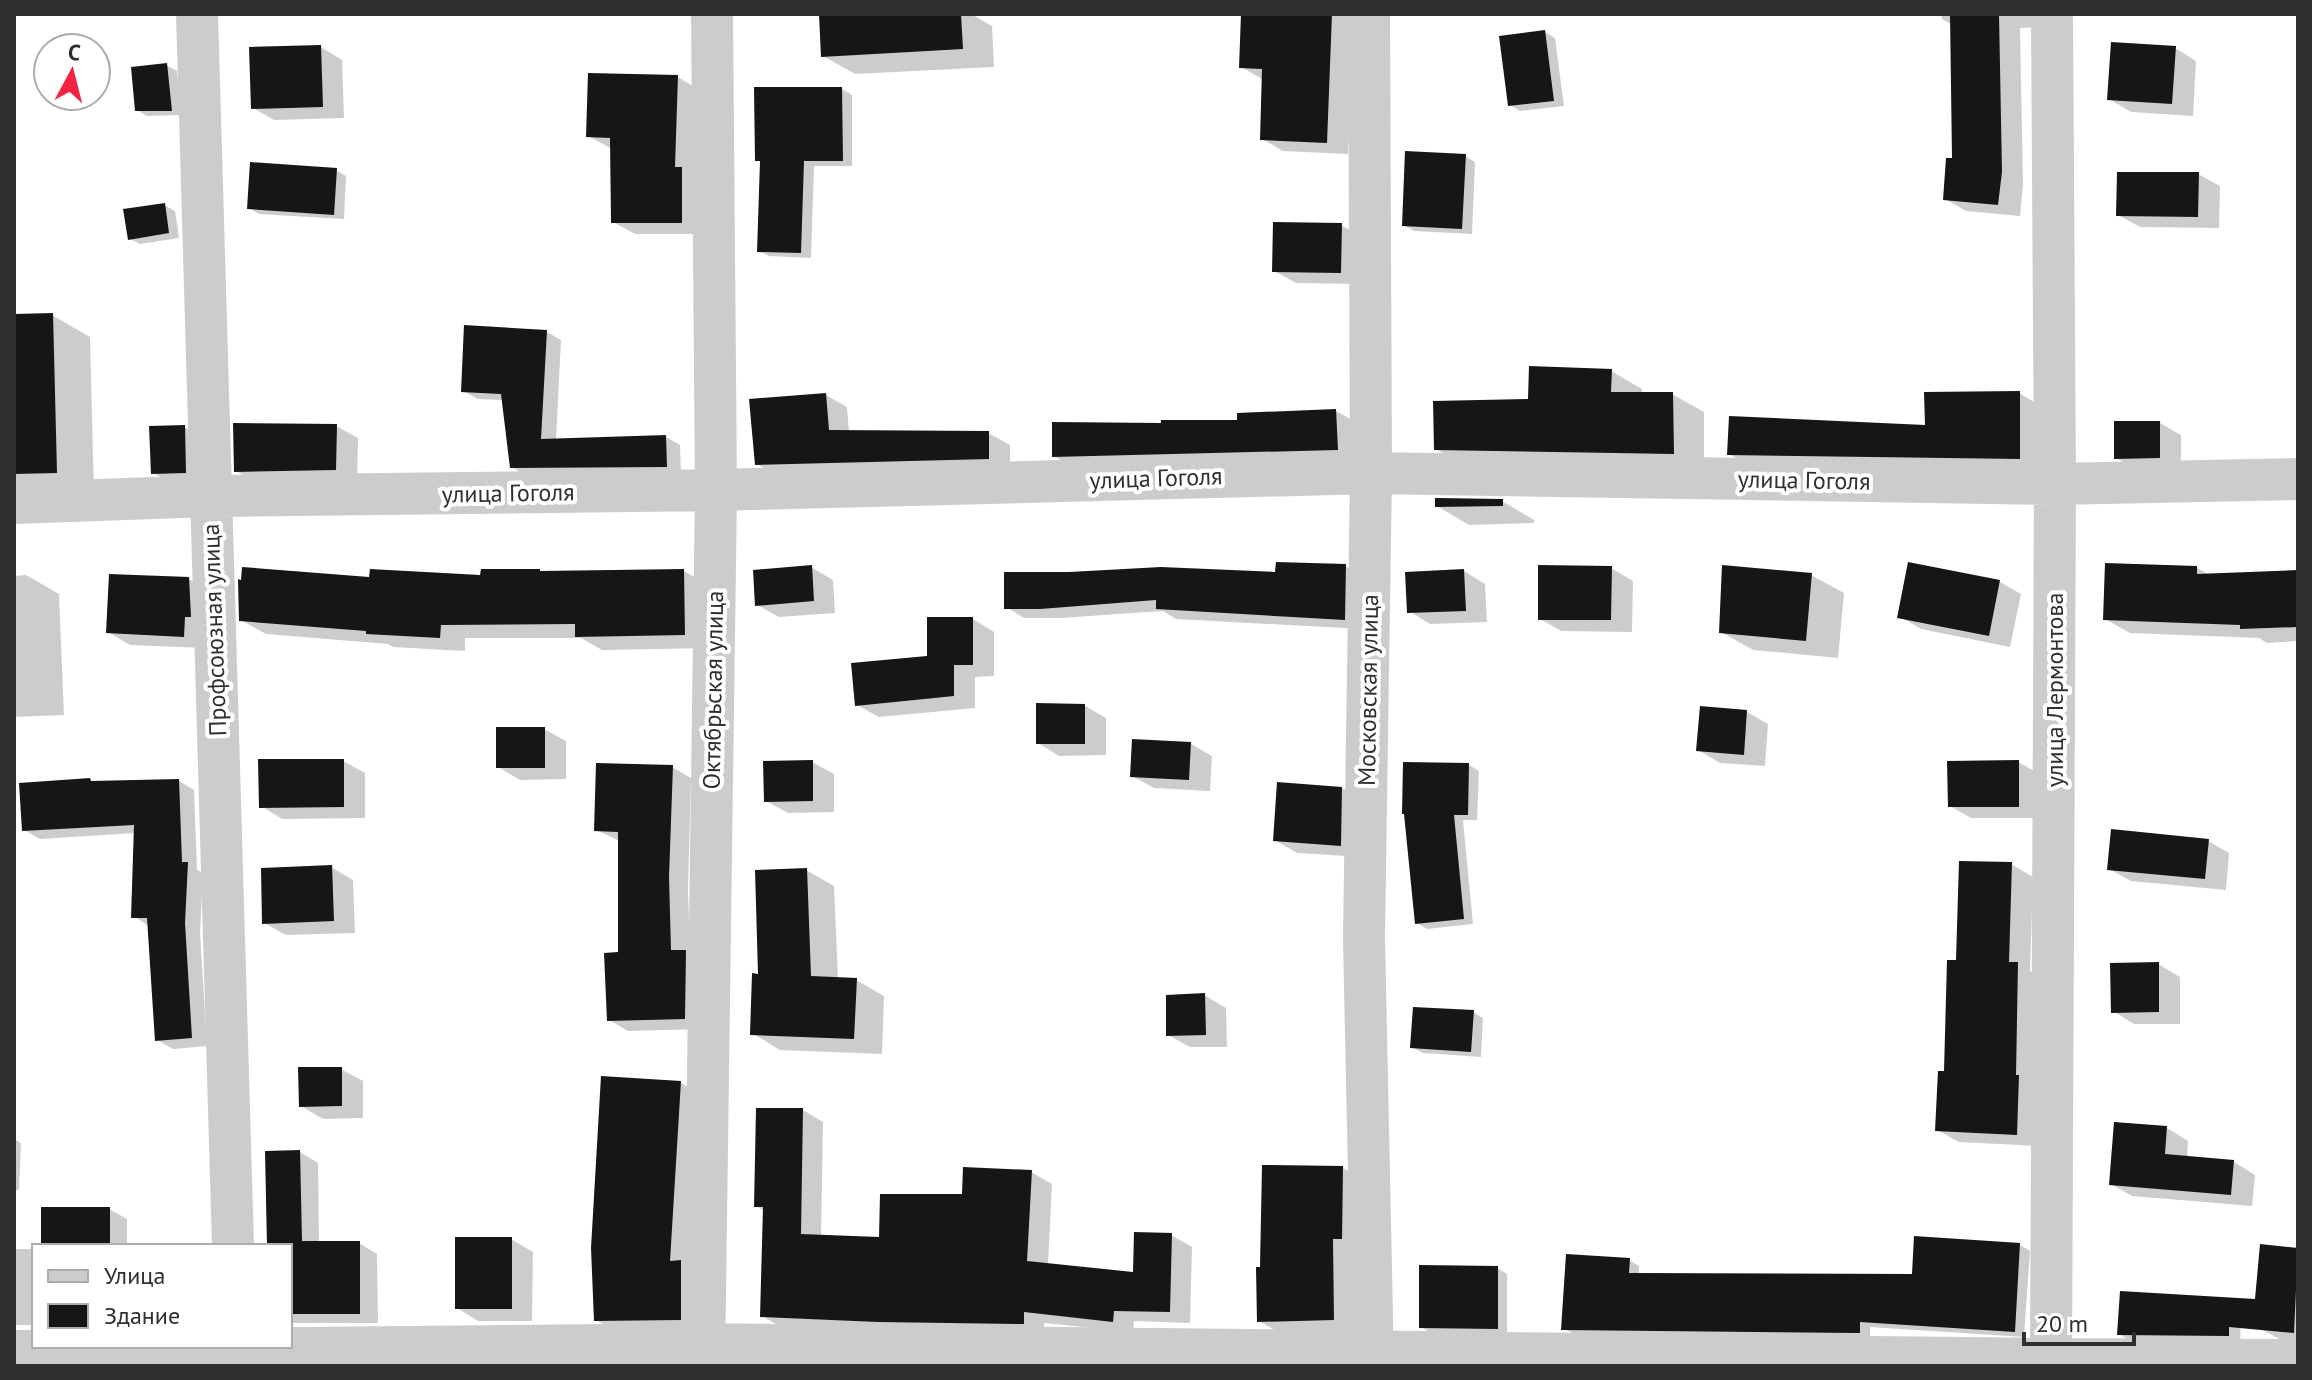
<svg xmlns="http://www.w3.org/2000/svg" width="2312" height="1380" viewBox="0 0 2312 1380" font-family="'PT Sans',sans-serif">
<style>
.shadow{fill:#0003}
.building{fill:#161616}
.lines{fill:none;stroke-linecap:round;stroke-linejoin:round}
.minor{stroke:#ccc;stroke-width:42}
.labels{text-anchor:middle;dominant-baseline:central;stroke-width:8;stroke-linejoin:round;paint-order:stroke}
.street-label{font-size:24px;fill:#2f2f2f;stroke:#fff}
</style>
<rect width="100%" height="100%" fill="#fff"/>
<path class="shadow" d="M 846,14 L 971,14 L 992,26 L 994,67 L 855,74 L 823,56 Z
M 1243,14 L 1354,14 L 1348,154 L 1283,151 L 1262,139 L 1262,79 L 1241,67 Z
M 1941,14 L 2037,14 L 2038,27 L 2020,28 L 2023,185 L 2020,216 L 1966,211 L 1945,199 L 1954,160 L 1952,25 L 1942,19 Z
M 1545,32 L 1555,38 L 1564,106 L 1520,111 L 1510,105 Z
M 321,47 L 342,60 L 344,118 L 274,120 L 253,108 Z
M 2175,48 L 2196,61 L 2193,116 L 2131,112 L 2109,99 Z
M 166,65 L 177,71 L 181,115 L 147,116 L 137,110 Z
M 678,77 L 699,90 L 703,234 L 635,234 L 613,222 L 612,149 L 588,136 Z
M 842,89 L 852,95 L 852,166 L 814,166 L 811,258 L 769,256 L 759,251 L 762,163 L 757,160 Z
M 1465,156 L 1475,162 L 1472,234 L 1414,231 L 1404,225 Z
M 336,170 L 346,176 L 344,219 L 259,214 L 249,208 Z
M 2198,174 L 2220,186 L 2219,228 L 2140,227 L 2118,215 Z
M 164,205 L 175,211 L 179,238 L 140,244 L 130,239 Z
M 1341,225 L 1363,237 L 1362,284 L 1296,283 L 1274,271 Z
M 52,315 L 90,337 L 94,493 L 14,495 L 14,316 Z
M 547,332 L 561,340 L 556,440 L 666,437 L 680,445 L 681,474 L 526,476 L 512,467 L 504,400 L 478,399 L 463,391 Z
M 1611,371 L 1642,389 L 1642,394 L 1672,394 L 1704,412 L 1704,471 L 1467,467 L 1436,449 L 1530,401 Z
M 2019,393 L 2051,412 L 2051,477 L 1761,472 L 1729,454 L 1927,427 Z
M 826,395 L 847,407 L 849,432 L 988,433 L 1010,445 L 1010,470 L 778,476 L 757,464 Z
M 1336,411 L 1354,421 L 1355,459 L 1072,467 L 1054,456 L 1163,425 L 1239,422 Z
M 2160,423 L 2181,435 L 2181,469 L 2138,470 L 2116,458 Z
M 336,426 L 358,438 L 357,482 L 258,483 L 236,471 Z
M 184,427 L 206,439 L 207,484 L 175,485 L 153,473 Z
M 1502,501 L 1534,520 L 1534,523 L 1469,525 L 1437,506 Z
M 1345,566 L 1364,577 L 1363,629 L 1176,619 L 1163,611 L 1060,618 L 1024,618 L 1006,607 Z
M 811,567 L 833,580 L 835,613 L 779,617 L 757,605 Z
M 1611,568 L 1633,581 L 1632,632 L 1561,631 L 1540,619 Z
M 2197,568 L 2210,575 L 2298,572 L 2298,641 L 2267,643 L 2259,638 L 2130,633 L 2105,619 Z
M 684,571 L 709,585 L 710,648 L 602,650 L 581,638 L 465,638 L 465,651 L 393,647 L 388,644 L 266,634 L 241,620 L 371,579 Z
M 1464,571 L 1485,584 L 1487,622 L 1430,624 L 1409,611 Z
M 26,575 L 59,594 L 64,715 L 14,717 L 14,576 Z
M 1811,575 L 1844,593 L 1838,658 L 1753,650 L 1721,632 Z
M 189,579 L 210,592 L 205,648 L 130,645 L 108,632 Z
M 2000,582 L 2021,594 L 2010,647 L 1921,629 L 1899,616 Z
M 973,619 L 994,632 L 994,676 L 975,677 L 975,708 L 879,717 L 857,705 L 929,658 Z
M 1085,706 L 1106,718 L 1106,755 L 1059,756 L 1038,743 Z
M 1747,712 L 1768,724 L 1765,766 L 1720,763 L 1698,750 Z
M 544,729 L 566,741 L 566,779 L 520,780 L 498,767 Z
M 1191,744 L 1212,756 L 1210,791 L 1154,788 L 1132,776 Z
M 343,761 L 365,773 L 365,818 L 282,819 L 261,806 Z
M 812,762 L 834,774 L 834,812 L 788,813 L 766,801 Z
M 2018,762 L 2040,774 L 2040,818 L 1971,818 L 1950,806 Z
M 1469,765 L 1479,771 L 1477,820 L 1463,820 L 1473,924 L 1427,929 L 1417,923 Z
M 672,767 L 691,778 L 688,889 L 690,954 L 704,1029 L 628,1031 L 609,1020 L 620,954 L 620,841 L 596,830 Z
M 90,780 L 94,783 L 179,781 L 194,790 L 197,870 L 203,873 L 200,933 L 207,1046 L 173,1049 L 157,1040 L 149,926 L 133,916 L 136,833 L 40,839 L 24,830 Z
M 1342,788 L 1363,801 L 1362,857 L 1297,853 L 1275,840 Z
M 2208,841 L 2229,853 L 2226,890 L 2131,881 L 2109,869 Z
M 2011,864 L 2033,877 L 2030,971 L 2039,976 L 2038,1146 L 1959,1142 L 1937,1130 L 1958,962 Z
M 331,867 L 353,880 L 355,933 L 286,935 L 264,923 Z
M 806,870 L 834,886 L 838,979 L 856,980 L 884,996 L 882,1054 L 780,1050 L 752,1033 L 761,976 Z
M 2158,964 L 2180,977 L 2180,1024 L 2134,1024 L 2113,1011 Z
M 1204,995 L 1226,1008 L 1227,1047 L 1190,1047 L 1168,1035 Z
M 1473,1012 L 1483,1018 L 1481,1057 L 1423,1053 L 1412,1047 Z
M 341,1069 L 363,1081 L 363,1118 L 323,1119 L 301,1106 Z
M 681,1083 L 713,1102 L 712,1338 L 628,1338 L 596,1320 Z
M 803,1110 L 823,1122 L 821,1237 L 881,1239 L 964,1196 L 1031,1172 L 1052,1184 L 1048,1265 L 1135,1275 L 1171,1235 L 1192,1247 L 1190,1323 L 1134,1321 L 1133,1332 L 1044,1323 L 1044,1334 L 783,1328 L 762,1316 L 765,1211 L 756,1206 Z
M 2167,1128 L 2188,1141 L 2187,1158 L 2234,1162 L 2255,1175 L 2252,1206 L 2132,1196 L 2111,1184 Z
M 14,1139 L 21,1143 L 19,1190 L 14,1190 Z
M 300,1152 L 318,1163 L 319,1243 L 359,1243 L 377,1254 L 378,1323 L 290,1323 L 290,1246 L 268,1246 Z
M 1343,1168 L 1364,1180 L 1355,1332 L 1280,1333 L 1259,1321 L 1262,1269 Z
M 109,1209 L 127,1219 L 127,1246 L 43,1246 Z
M 511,1239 L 533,1252 L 532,1321 L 478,1321 L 457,1308 Z
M 2020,1245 L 2030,1251 L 2024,1337 L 1870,1327 L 1870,1338 L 1574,1334 L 1563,1328 L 1629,1260 L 1639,1266 L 1639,1275 L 1914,1276 Z
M 2262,1246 L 2298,1250 L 2298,1342 L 2283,1341 L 2261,1329 Z
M 14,1249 L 34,1249 L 34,1325 L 14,1325 Z
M 1497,1268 L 1507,1274 L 1507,1334 L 1431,1333 L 1421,1327 Z
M 2241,1312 L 2240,1347 L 2140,1347 L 2119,1334 Z"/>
<path class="building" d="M 819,14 L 961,14 L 963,49 L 821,57 Z
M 1241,14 L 1332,14 L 1327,143 L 1260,140 L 1262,69 L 1239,68 Z
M 1950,14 L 1999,14 L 2002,172 L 1998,205 L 1943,200 L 1946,158 L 1952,158 Z
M 1545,30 L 1554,101 L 1508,106 L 1499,36 Z
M 2111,42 L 2176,46 L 2172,104 L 2107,100 Z
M 321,45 L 323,107 L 251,109 L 249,47 Z
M 167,63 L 172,111 L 135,111 L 131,67 Z
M 588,73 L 678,75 L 675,167 L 682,167 L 682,223 L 611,223 L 610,138 L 586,137 Z
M 754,87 L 842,87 L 843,161 L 804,161 L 801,253 L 757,252 L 760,161 L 755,161 Z
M 1405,151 L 1466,154 L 1462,229 L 1402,226 Z
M 250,162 L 337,168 L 334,215 L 247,209 Z
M 2117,172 L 2199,172 L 2198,217 L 2116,216 Z
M 165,203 L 169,233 L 128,240 L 123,209 Z
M 1273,222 L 1342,223 L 1341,273 L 1272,272 Z
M 53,313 L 57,473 L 14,474 L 14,314 Z
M 464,325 L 547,330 L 541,439 L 666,435 L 667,467 L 510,468 L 501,394 L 461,392 Z
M 1529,366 L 1612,369 L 1611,392 L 1673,392 L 1674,454 L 1434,450 L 1433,401 L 1528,399 Z
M 2020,391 L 2020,459 L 1727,455 L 1729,416 L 1925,425 L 1924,392 Z
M 826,393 L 829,430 L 989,431 L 989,459 L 755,465 L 749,399 Z
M 1336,409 L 1338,450 L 1052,457 L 1052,422 L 1161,423 L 1161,420 L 1237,420 L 1237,413 Z
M 2114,421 L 2160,421 L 2160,458 L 2114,459 Z
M 233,423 L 337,424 L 336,470 L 234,472 Z
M 185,425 L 186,473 L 151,474 L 149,426 Z
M 1435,498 L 1503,499 L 1503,506 L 1435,507 Z
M 1276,562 L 1346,564 L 1345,620 L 1156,609 L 1156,600 L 1040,609 L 1004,609 L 1004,572 L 1069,572 L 1161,567 L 1275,572 Z
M 1908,562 L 2000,580 L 1989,636 L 1897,618 Z
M 2105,563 L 2197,566 L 2197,574 L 2298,570 L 2298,627 L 2240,629 L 2240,625 L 2103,620 Z
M 812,565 L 814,601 L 755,606 L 753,570 Z
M 1538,565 L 1612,566 L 1611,620 L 1538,620 Z
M 1722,565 L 1812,573 L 1806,641 L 1719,633 Z
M 242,567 L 369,577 L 370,569 L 480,575 L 481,569 L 540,569 L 540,571 L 684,569 L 685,635 L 575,637 L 575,624 L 441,625 L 440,638 L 366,634 L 366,631 L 239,621 L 238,579 L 241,580 Z
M 1464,569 L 1466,611 L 1407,613 L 1405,572 Z
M 109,574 L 189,577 L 191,617 L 185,617 L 184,637 L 106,633 Z
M 927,617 L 973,617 L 973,665 L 954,665 L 954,696 L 855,706 L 851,663 L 927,656 Z
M 1036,703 L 1085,704 L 1085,744 L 1036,744 Z
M 1700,706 L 1747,710 L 1744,755 L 1696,751 Z
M 496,727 L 545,727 L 545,768 L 496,768 Z
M 1132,739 L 1191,742 L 1189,780 L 1130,777 Z
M 258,759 L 344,759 L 344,807 L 259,808 Z
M 813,760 L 813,801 L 764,802 L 763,761 Z
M 2019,760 L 2019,807 L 1948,807 L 1947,761 Z
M 1403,762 L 1469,763 L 1468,815 L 1454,815 L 1464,919 L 1415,924 L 1404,814 L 1402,814 Z
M 596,763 L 673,765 L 669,877 L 671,950 L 686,950 L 685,1019 L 607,1021 L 604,953 L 618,952 L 618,832 L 594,831 Z
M 90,778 L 91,781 L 179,779 L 182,862 L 188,862 L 185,923 L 192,1038 L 155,1041 L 147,918 L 131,918 L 134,825 L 22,831 L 19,783 Z
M 1277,782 L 1342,787 L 1341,846 L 1273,841 Z
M 2111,829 L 2209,839 L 2205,879 L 2107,870 Z
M 1959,861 L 2012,862 L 2009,962 L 2018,962 L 2016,1075 L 2019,1075 L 2017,1135 L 1935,1131 L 1938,1071 L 1944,1071 L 1947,960 L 1956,960 Z
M 332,865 L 334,921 L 262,924 L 261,868 Z
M 807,868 L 811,976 L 857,978 L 854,1039 L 750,1035 L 752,973 L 758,974 L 755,870 Z
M 2159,962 L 2159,1012 L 2111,1013 L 2110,963 Z
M 1205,993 L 1206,1035 L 1166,1036 L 1166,995 Z
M 1413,1007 L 1474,1010 L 1471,1052 L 1410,1048 Z
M 298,1067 L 342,1067 L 342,1106 L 299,1107 Z
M 601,1076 L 681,1081 L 670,1261 L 681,1260 L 681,1320 L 594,1321 L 591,1248 Z
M 756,1108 L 803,1108 L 801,1234 L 879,1237 L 880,1194 L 962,1194 L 963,1167 L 1032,1170 L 1027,1261 L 1133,1272 L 1134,1232 L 1172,1233 L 1170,1312 L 1114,1311 L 1113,1322 L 1024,1312 L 1024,1324 L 878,1322 L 760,1317 L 763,1207 L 754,1207 Z
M 2114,1122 L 2167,1126 L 2165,1154 L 2234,1160 L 2231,1195 L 2109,1185 Z
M 300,1150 L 302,1241 L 360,1241 L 360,1314 L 290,1314 L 290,1246 L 267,1246 L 265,1151 Z
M 1262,1165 L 1343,1166 L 1342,1239 L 1333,1239 L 1334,1320 L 1257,1322 L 1256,1267 L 1260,1267 Z
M 41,1207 L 110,1207 L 110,1246 L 41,1246 Z
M 1914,1236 L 2020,1243 L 2015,1332 L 1860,1322 L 1860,1333 L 1561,1330 L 1566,1254 L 1630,1258 L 1629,1273 L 1912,1274 Z
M 455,1237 L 512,1237 L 512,1309 L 455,1309 Z
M 2260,1244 L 2298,1248 L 2294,1333 L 2229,1327 L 2229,1336 L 2117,1335 L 2120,1291 L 2255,1299 Z
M 1419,1265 L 1498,1266 L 1498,1329 L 1419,1328 Z"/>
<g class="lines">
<path class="minor" d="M 197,14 L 233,1246
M 1369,14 L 1371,473 L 1364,937 L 1373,1366
M 14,503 L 210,496 L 716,490 L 1371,473 L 2055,484 L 2298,479
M 14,1351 L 703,1344 L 2050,1359 L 2298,1360
M 704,1366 L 716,490 L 712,14
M 2051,1366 L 2055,484 L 2052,14"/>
</g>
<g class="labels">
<g class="street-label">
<text transform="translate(1156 478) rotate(-2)">улица Гоголя</text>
<text transform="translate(1804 480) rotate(1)">улица Гоголя</text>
<text transform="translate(508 493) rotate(-1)">улица Гоголя</text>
<text transform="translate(214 630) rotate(-92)">Профсоюзная улица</text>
<text transform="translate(713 690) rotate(-89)">Октябрьская улица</text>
<text transform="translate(1368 690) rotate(-89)">Московская улица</text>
<text transform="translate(2054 690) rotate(-90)">улица Лермонтова</text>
</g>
</g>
<rect width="2312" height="1380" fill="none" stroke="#2f2f2f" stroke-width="32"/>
<rect x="32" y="1244" width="260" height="104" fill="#ffffff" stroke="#acacac" stroke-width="2"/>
<rect x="48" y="1270" width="40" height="12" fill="#cccccc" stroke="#acacac" stroke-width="2"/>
<text x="104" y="1284" font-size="24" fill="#2f2f2f">Улица</text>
<rect x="48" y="1304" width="40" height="24" fill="#161616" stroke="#acacac" stroke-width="2"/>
<text x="104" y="1324" font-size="24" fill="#2f2f2f">Здание</text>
<g transform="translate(72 72) rotate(7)"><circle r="38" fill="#ffffff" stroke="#acacac" stroke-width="2"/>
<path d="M0-6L14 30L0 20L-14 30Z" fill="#f52342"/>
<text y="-12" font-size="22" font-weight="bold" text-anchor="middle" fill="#2f2f2f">С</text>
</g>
<path d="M2024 1332v12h110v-12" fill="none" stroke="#2f2f2f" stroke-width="4"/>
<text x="2036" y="1332" font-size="24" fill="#2f2f2f" stroke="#ffffff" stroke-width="6" paint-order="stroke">20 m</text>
</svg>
